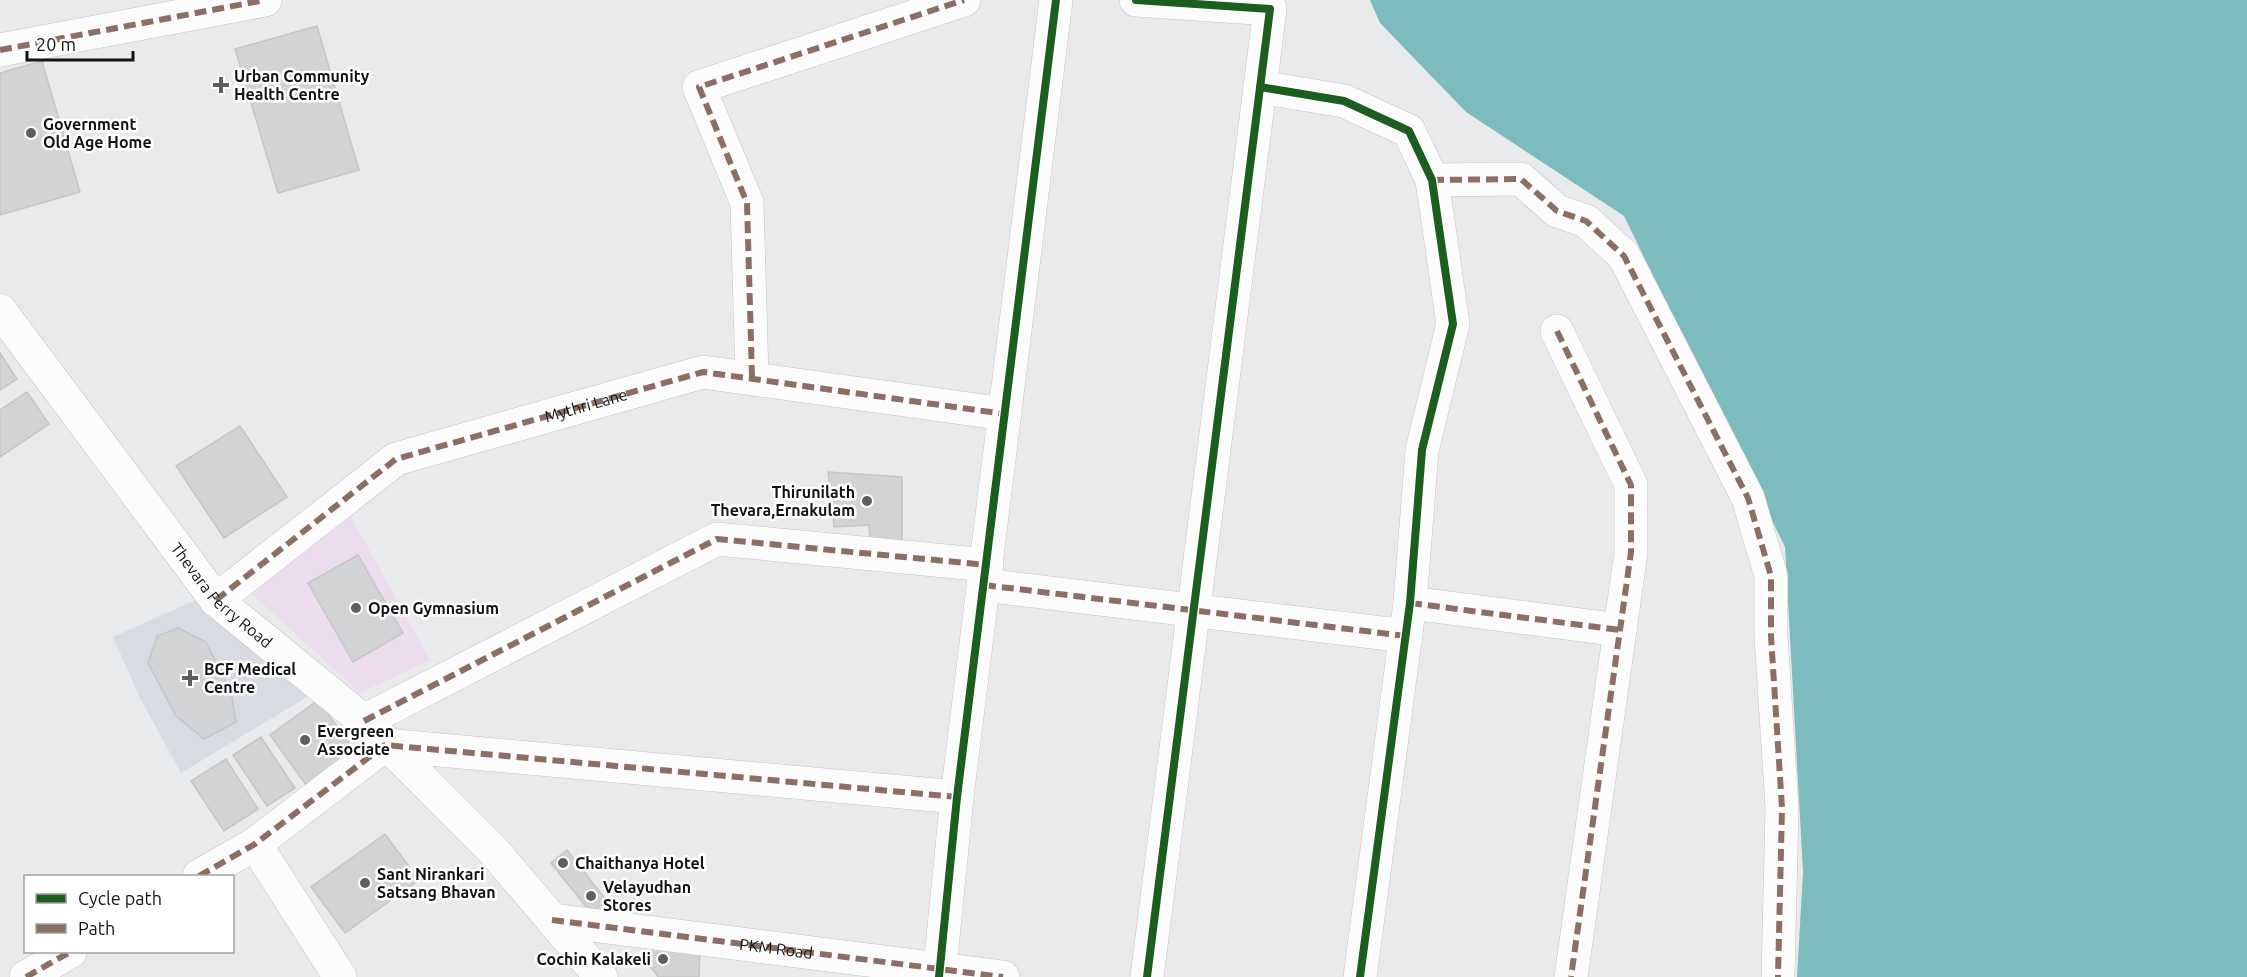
<svg xmlns="http://www.w3.org/2000/svg" width="2247" height="977" viewBox="0 0 2247 977" font-family="Ubuntu,sans-serif">
<style>
.built{fill:#d8dbe1}
.green{fill:#eddbee}
.water{fill:#7dbcbe}
.building{fill:#d2d3d5;stroke:#c5c6c7;stroke-width:1.5}
.lines{fill:none;stroke-linecap:round;stroke-linejoin:round}
.minor-casing{stroke:#c4c4c6;stroke-width:34}
.minor{stroke:#fcfcfc;stroke-width:33}
.quiet{stroke:#8d6e63;stroke-width:6;stroke-dasharray:12 6;stroke-linecap:butt}
.cycleway-casing{stroke:#fff;stroke-width:11}
.cycleway{stroke:#1b5e20;stroke-width:8}
.poi-dot{fill:#5d5e60;stroke:#fff;stroke-width:2}
.labels{text-anchor:middle;dominant-baseline:central;stroke-width:5;stroke-linejoin:round;paint-order:stroke}
.poi-label{font-size:16px;font-weight:bold;fill:#121314;stroke:#fff;text-anchor:start}
.street-label{font-size:16px;fill:#121314;stroke:#fff}
</style>
<rect width="100%" height="100%" fill="#e9eaec"/>
<path class="built" d="M 198,599 L 307,697 L 181,773 L 140,698 L 113,637 Z"/>
<path class="green" d="M 351,517 L 430,660 L 360,693 L 250,592 Z"/>
<path class="water" d="M 1370,0 L 2247,0 L 2247,977 L 1797,977 L 1803,872 L 1785,547 L 1624,216 L 1466,112 L 1380,23 Z"/>
<path class="building" d="M 317,26 L 359,170 L 278,193 L 235,49 Z
M 42,61 L 80,192 L 0,215 L 0,73 Z
M 0,353 L 17,379 L 0,390 Z
M 27,392 L 49,424 L 0,457 L 0,410 Z
M 240,426 L 287,497 L 224,538 L 176,466 Z
M 828,472 L 902,477 L 902,540 L 870,538 L 869,525 L 834,527 Z
M 358,555 L 403,633 L 353,662 L 308,583 Z
M 178,628 L 206,642 L 231,692 L 236,722 L 204,739 L 176,716 L 148,663 L 157,636 Z
M 318,700 L 354,750 L 306,785 L 270,735 Z
M 261,737 L 295,788 L 267,806 L 233,755 Z
M 226,759 L 258,809 L 224,831 L 191,781 Z
M 385,834 L 419,880 L 345,933 L 311,887 Z
M 567,850 L 607,901 L 591,913 L 551,863 Z
M 652,943 L 700,951 L 699,977 L 658,977 L 641,953 Z"/>
<g class="lines">
<defs>
<g id="minor">
<path d="M 1136,0 L 1270,9 L 1147,977"/>
<path d="M 0,50 L 265,0"/>
<path d="M 1260,87 L 1344,101 L 1409,131 L 1432,180 L 1453,324 L 1422,450 L 1410,603 L 1360,977"/>
<path d="M 1432,180 L 1521,179 L 1557,211 L 1586,221 L 1624,256 L 1748,498 L 1771,576 L 1771,636 L 1782,808 L 1778,977"/>
<path id="s1" d="M 0,310 L 216,600 L 364,721 L 491,848 L 601,977"/>
<path d="M 1557,331 L 1631,485 L 1631,552 L 1571,977"/>
<path d="M 752,377 L 747,203 L 699,87 L 964,0"/>
<path d="M 984,585 L 1406,636"/>
<path id="s2" d="M 216,600 L 396,459 L 703,372 L 1005,414"/>
<path d="M 1410,603 L 1620,630"/>
<path d="M 364,721 L 717,539 L 987,565"/>
<path d="M 255,844 L 340,977"/>
<path d="M 199,876 L 255,844 L 385,745 L 957,797"/>
<path id="s3" d="M 552,920 L 1003,977"/>
<path d="M 26,977 L 70,952"/>
<path d="M 939,977 L 957,797 L 1056,0"/>
</g>
</defs>
<use href="#minor" class="minor-casing"/>
<use href="#minor" class="minor"/>
<path class="quiet" d="M 0,50 L 265,0
M 1432,180 L 1521,179 L 1557,211 L 1586,221 L 1624,256 L 1748,498 L 1771,576 L 1771,636 L 1782,808 L 1778,977
M 1557,331 L 1631,485 L 1631,552 L 1571,977
M 752,377 L 747,203 L 699,87 L 964,0
M 984,585 L 1406,636
M 216,600 L 396,459 L 703,372 L 1005,414
M 1410,603 L 1620,630
M 364,721 L 717,539 L 987,565
M 199,876 L 255,844 L 385,745 L 957,797
M 552,920 L 1003,977
M 26,977 L 70,952"/>
<defs>
<path id="cycleway" d="M 1136,0 L 1270,9 L 1147,977
M 1260,87 L 1344,101 L 1409,131 L 1432,180 L 1453,324 L 1422,450 L 1410,603 L 1360,977
M 939,977 L 957,797 L 1056,0"/>
</defs>
<use href="#cycleway" class="cycleway-casing"/>
<use href="#cycleway" class="cycleway"/>
</g>
<g class="poi-dot">
<path d="M218 76h6v6h6v6h-6v6h-6v-6h-6v-6h6z"/>
<circle cx="31" cy="133" r="6"/>
<circle cx="867" cy="501" r="6"/>
<circle cx="356" cy="608" r="6"/>
<path d="M187 669h6v6h6v6h-6v6h-6v-6h-6v-6h6z"/>
<circle cx="305" cy="740" r="6"/>
<circle cx="563" cy="863" r="6"/>
<circle cx="365" cy="883" r="6"/>
<circle cx="591" cy="896" r="6"/>
<circle cx="663" cy="959" r="6"/>
</g>
<g class="labels">
<g class="poi-label">
<text x="234" y="76">Urban Community<tspan x="234" dy="18">Health Centre</tspan></text>
<text x="43" y="124">Government<tspan x="43" dy="18">Old Age Home</tspan></text>
<text x="855" y="492" text-anchor="end">Thirunilath<tspan x="855" dy="18">Thevara,Ernakulam</tspan></text>
<text x="368" y="608">Open Gymnasium</text>
<text x="204" y="669">BCF Medical<tspan x="204" dy="18">Centre</tspan></text>
<text x="317" y="731">Evergreen<tspan x="317" dy="18">Associate</tspan></text>
<text x="575" y="863">Chaithanya Hotel</text>
<text x="377" y="874">Sant Nirankari<tspan x="377" dy="18">Satsang Bhavan</tspan></text>
<text x="603" y="887">Velayudhan<tspan x="603" dy="18">Stores</tspan></text>
<text x="651" y="959" text-anchor="end">Cochin Kalakeli</text>
</g>
<g class="street-label">
<text stroke="none"><textPath href="#s2" startOffset="426">Mythri Lane</textPath></text>
<text stroke="none"><textPath href="#s1" startOffset="362">Thevara Ferry Road</textPath></text>
<text stroke="none"><textPath href="#s3" startOffset="226">PKM Road</textPath></text>
</g>
</g>
<rect x="24" y="875" width="210" height="78" fill="#ffffff" stroke="#a0a1a1" stroke-width="1.5"/>
<rect x="36" y="894" width="30" height="9" fill="#1b5e20" stroke="#a0a1a1" stroke-width="1.5"/>
<text x="78" y="905" font-size="18" fill="#121314">Cycle path</text>
<rect x="36" y="924" width="30" height="9" fill="#8d6e63" stroke="#a0a1a1" stroke-width="1.5"/>
<text x="78" y="935" font-size="18" fill="#121314">Path</text>
<path d="M27 51v9h106v-9" fill="none" stroke="#121314" stroke-width="3"/>
<text x="36" y="51" font-size="18" fill="#121314" stroke="#ffffff" stroke-width="4.5" paint-order="stroke">20 m</text>
</svg>
